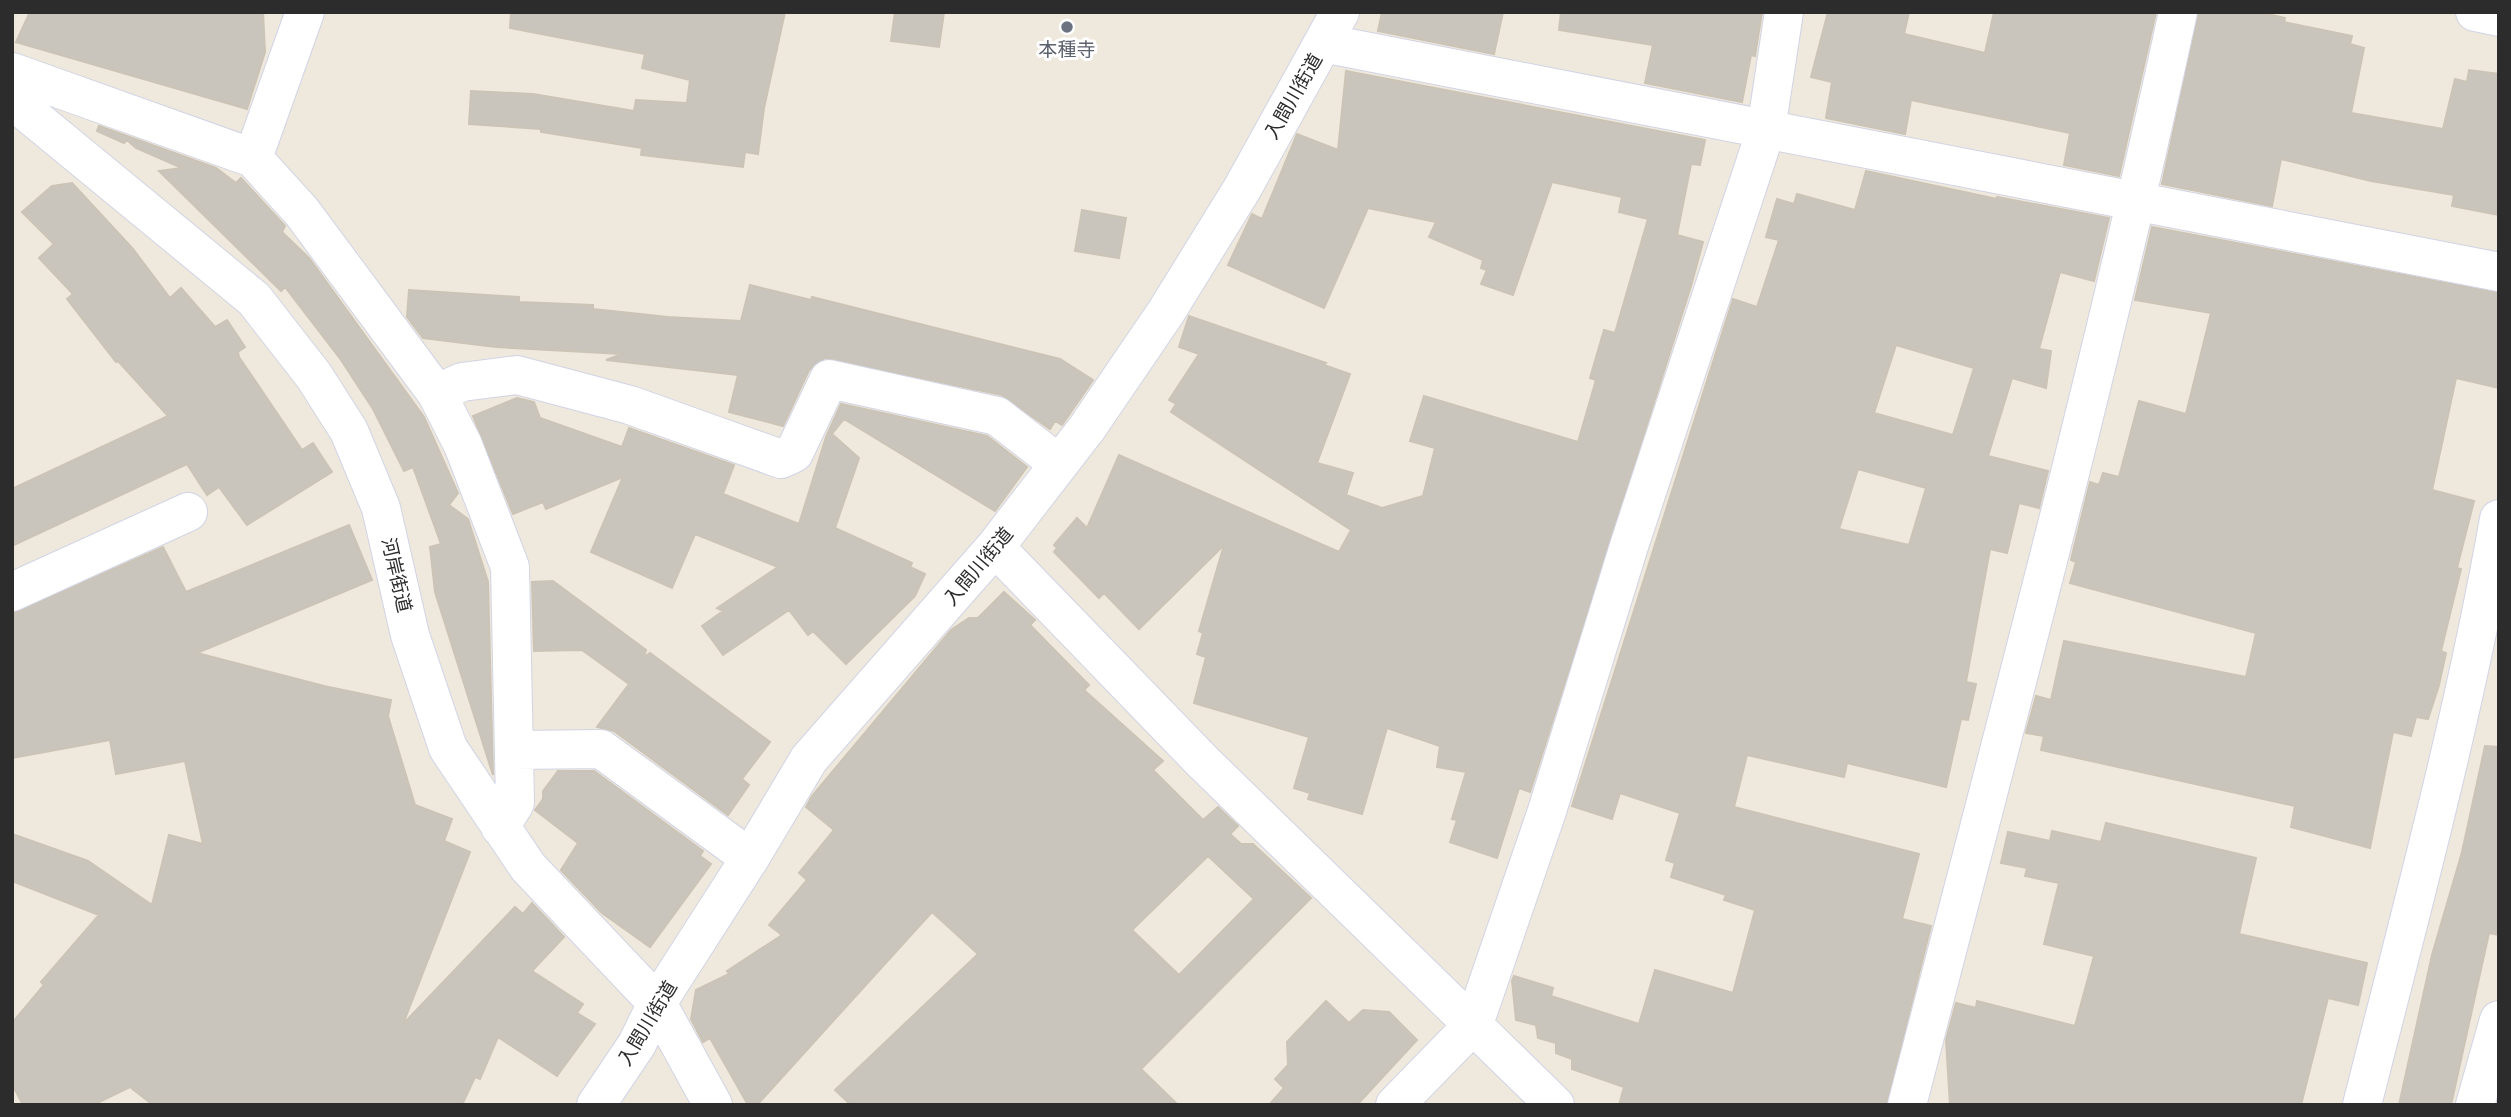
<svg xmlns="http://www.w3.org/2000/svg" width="2511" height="1117" viewBox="0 0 2511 1117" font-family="Ubuntu,'Noto Sans JP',sans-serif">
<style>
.building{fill:#cac5bc;stroke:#cbc4b6;stroke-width:2;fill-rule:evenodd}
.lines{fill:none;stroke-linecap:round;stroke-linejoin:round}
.minor-casing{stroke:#d1d4e6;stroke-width:40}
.minor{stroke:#fff;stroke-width:38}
.worship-dot{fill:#6b7280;stroke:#fff;stroke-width:2.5}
.labels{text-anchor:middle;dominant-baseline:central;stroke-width:6;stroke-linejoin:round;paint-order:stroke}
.worship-label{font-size:19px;fill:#5b616d;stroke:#fff}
.street-label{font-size:19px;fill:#2c2c2c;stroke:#fff}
</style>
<rect width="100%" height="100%" fill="#efe8dc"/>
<path class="building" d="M 30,12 L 263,12 L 265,52 L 247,109 L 16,42 Z
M 511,12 L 785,12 L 764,108 L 758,154 L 745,152 L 743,167 L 641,155 L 642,148 L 541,132 L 541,129 L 469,124 L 471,91 L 533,94 L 634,111 L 636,100 L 687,103 L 690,80 L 642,68 L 645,54 L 510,28 Z
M 895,12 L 944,12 L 939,47 L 891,41 Z
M 1382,12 L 1503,12 L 1494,54 L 1378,31 Z
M 1561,12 L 1762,12 L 1755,56 L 1751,55 L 1742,102 L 1645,83 L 1653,45 L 1559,30 Z
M 1828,12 L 1909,12 L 1904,34 L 1985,53 L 1994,12 L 2156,12 L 2119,176 L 2064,165 L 2070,133 L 1911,100 L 1905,134 L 1826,118 L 1832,82 L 1811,77 Z
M 2199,12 L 2259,12 L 2285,18 L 2284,22 L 2352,36 L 2350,44 L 2364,48 L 2351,113 L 2443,129 L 2455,79 L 2467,82 L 2469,70 L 2499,74 L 2499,215 L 2452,206 L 2454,195 L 2371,181 L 2281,159 L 2272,206 L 2162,184 Z
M 1346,71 L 1705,140 L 1700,165 L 1691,164 L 1677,235 L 1703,242 L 1691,286 L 1530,792 L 1519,788 L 1497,858 L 1450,842 L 1457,820 L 1452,819 L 1466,772 L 1437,767 L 1440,746 L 1387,728 L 1362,814 L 1308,799 L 1310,793 L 1294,788 L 1309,737 L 1194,703 L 1206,657 L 1197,654 L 1203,633 L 1199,631 L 1224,545 L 1139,629 L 1104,593 L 1099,598 L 1054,552 L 1057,548 L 1054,545 L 1077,518 L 1087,528 L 1119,455 L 1339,552 L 1351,530 L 1171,412 L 1176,404 L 1169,400 L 1199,354 L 1179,347 L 1189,316 L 1326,363 L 1324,365 L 1350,374 L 1317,463 L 1353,473 L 1346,495 L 1382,508 L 1423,496 L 1435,448 L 1410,441 L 1424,396 L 1578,442 L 1596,380 L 1590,378 L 1604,330 L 1615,333 L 1648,219 L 1619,212 L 1622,197 L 1552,182 L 1513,295 L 1481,284 L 1487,270 L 1481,268 L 1483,260 L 1429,237 L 1436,222 L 1368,208 L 1324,308 L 1228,265 L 1252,214 L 1262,219 L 1297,134 L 1338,150 Z
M 99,126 L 216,168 L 236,183 L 241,178 L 285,226 L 282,232 L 309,258 L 424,417 L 458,493 L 449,505 L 468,519 L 488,582 L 493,775 L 435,592 L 430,547 L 441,544 L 413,467 L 404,471 L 373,409 L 341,360 L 285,287 L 281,291 L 159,171 L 182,168 L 136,148 L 127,140 L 124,143 L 97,131 Z
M 1866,171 L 1997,199 L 1997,197 L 2109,218 L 2094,281 L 2060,272 L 2039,349 L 2051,351 L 2046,388 L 2012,378 L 1988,456 L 2048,471 L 2039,508 L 2019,503 L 2007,553 L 1990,549 L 1966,682 L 1976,684 L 1968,720 L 1961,719 L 1946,787 L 1847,763 L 1844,777 L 1747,755 L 1734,807 L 1919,854 L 1902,919 L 1931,926 L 1886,1105 L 1619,1105 L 1624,1087 L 1572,1069 L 1572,1059 L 1556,1053 L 1556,1043 L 1538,1038 L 1536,1025 L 1516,1020 L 1512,981 L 1514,976 L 1553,988 L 1551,996 L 1639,1024 L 1655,970 L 1733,993 L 1755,910 L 1724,900 L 1726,895 L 1671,877 L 1675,863 L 1666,860 L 1680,813 L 1620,793 L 1612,819 L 1572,806 L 1733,299 L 1757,307 L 1779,240 L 1766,237 L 1777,199 L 1794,204 L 1797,194 L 1855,210 ZM 1896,345 L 1974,368 L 1953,435 L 1874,413 ZM 1858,469 L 1926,488 L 1909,545 L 1839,529 Z
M 72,183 L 133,249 L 170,298 L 181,288 L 215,327 L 227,320 L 245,347 L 238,352 L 239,357 L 302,450 L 313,443 L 332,472 L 247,525 L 219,487 L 207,495 L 187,464 L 12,546 L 12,489 L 168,416 L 118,361 L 116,362 L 67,299 L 73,294 L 39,258 L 54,244 L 22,212 L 52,186 Z
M 1082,210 L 1126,218 L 1119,258 L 1075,251 Z
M 2152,227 L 2499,293 L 2499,388 L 2456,378 L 2432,490 L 2474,501 L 2457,568 L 2461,569 L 2441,651 L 2446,653 L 2439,685 L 2428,719 L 2416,717 L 2411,736 L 2393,732 L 2370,848 L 2291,827 L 2295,806 L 2041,750 L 2044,736 L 2026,733 L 2036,696 L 2051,700 L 2064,641 L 2246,677 L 2256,633 L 2070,583 L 2076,562 L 2071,560 L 2090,482 L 2099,485 L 2103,473 L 2119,477 L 2139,401 L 2186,414 L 2211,313 L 2135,300 Z
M 750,285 L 811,300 L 812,297 L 1060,359 L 1093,380 L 1062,425 L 1055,421 L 1050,429 L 1002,395 L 825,358 L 809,370 L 783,426 L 729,412 L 738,375 L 606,360 L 622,354 L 496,347 L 423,338 L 407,317 L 409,290 L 519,297 L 519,302 L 593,305 L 593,309 L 668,317 L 741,321 Z
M 517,398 L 534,402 L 540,418 L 622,447 L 629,428 L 734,465 L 723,494 L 799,524 L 826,437 L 841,404 L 987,436 L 1027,467 L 995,511 L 844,419 L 832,434 L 859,458 L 835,528 L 912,563 L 910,567 L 925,574 L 915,596 L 846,664 L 813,631 L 808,635 L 789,610 L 723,655 L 702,626 L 723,611 L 717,608 L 778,567 L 695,534 L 672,588 L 591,552 L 623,477 L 546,509 L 543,502 L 513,514 L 473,416 Z
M 349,525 L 372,580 L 197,653 L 324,686 L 391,700 L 388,716 L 415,805 L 452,819 L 444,841 L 470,852 L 403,1024 L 515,907 L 523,914 L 532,903 L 564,937 L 532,971 L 583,1004 L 577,1013 L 595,1024 L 557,1076 L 498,1037 L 480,1079 L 475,1077 L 462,1105 L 153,1105 L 130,1087 L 93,1105 L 23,1105 L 12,1084 L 12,1023 L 44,985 L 41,982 L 99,915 L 12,881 L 12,834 L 88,861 L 152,905 L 169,835 L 203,844 L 185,761 L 116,774 L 110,740 L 12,758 L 12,614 L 163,547 L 186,592 Z
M 553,581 L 646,650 L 644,657 L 650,653 L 770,742 L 742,779 L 749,785 L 728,815 L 614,731 L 597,727 L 629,684 L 582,650 L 534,651 L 532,582 Z
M 1004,592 L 1035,620 L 1030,625 L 1089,685 L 1084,690 L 1163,761 L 1153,770 L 1203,820 L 1218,807 L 1238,826 L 1230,834 L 1241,844 L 1253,844 L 1311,898 L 1141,1069 L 1178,1105 L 851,1105 L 835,1090 L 978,954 L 932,912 L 757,1105 L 748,1105 L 710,1038 L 703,1042 L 691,1019 L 696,990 L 729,974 L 727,971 L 782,935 L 769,925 L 807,880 L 799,873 L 834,830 L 806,807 L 812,796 L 951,630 L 969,618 L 978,618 ZM 1208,856 L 1254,899 L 1179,975 L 1132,930 Z
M 2485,746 L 2499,747 L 2499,935 L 2489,933 L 2451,1105 L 2399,1105 L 2432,955 L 2462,852 Z
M 558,771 L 594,771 L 703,851 L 700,856 L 711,864 L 650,947 L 602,913 L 561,870 L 578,843 L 535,810 L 543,799 L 543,791 Z
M 2106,823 L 2256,858 L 2239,934 L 2367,963 L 2358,1005 L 2328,998 L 2301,1105 L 1950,1105 L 1946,1040 L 1956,1003 L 1976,1008 L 1977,1001 L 2075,1026 L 2094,956 L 2044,944 L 2059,883 L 2025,876 L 2027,868 L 2001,863 L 2008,832 L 2050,841 L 2052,831 L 2101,842 Z
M 1326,1001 L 1349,1023 L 1363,1010 L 1389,1012 L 1417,1040 L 1357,1105 L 1269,1105 L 1284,1088 L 1275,1079 L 1288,1065 L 1287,1042 Z"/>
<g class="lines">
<defs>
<path id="minor" d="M 2475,12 L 2499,17
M 1323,43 L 2499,272
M 12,72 L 253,158 L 305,12
M 12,100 L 254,299 L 314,376 L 349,431 L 381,508 L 410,635 L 448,748 L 528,867 L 657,1003 L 713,1105
M 253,158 L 302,212 L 437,394 L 463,445 L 510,567 L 515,803 L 500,827
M 437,394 L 462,382 L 517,375 L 630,405 L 781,459 L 794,453 L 829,379 L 997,416 L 1059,464
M 995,547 L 1203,762 L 1555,1105
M 12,592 L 188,512
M 515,750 L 601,749 L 750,858
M 596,1105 L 637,1044 L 657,1003 L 750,858 L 809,759 L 995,547 L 1087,428 L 1166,312 L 1242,189 L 1340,12
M 1395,1105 L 1474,1024 L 1547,811 L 1629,546 L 1766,130 L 1784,12
M 1907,1105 C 2001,742 2099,379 2178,12
M 2362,1105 C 2411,911 2464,717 2499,519
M 2475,1105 L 2499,1020"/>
</defs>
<use href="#minor" class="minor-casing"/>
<use href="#minor" class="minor"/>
</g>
<circle class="worship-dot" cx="1067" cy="27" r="7"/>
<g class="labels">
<g class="worship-label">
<text x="1067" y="49">本種寺</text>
</g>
<g class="street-label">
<text transform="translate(1293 96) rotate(-60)">入間川街道</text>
<text transform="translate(978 566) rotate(-50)">入間川街道</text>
<text transform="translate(397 575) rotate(77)">河岸街道</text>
<text transform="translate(647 1023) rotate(-59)">入間川街道</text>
</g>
</g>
<rect width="2511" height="1117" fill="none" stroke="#2c2c2c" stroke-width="28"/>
</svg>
